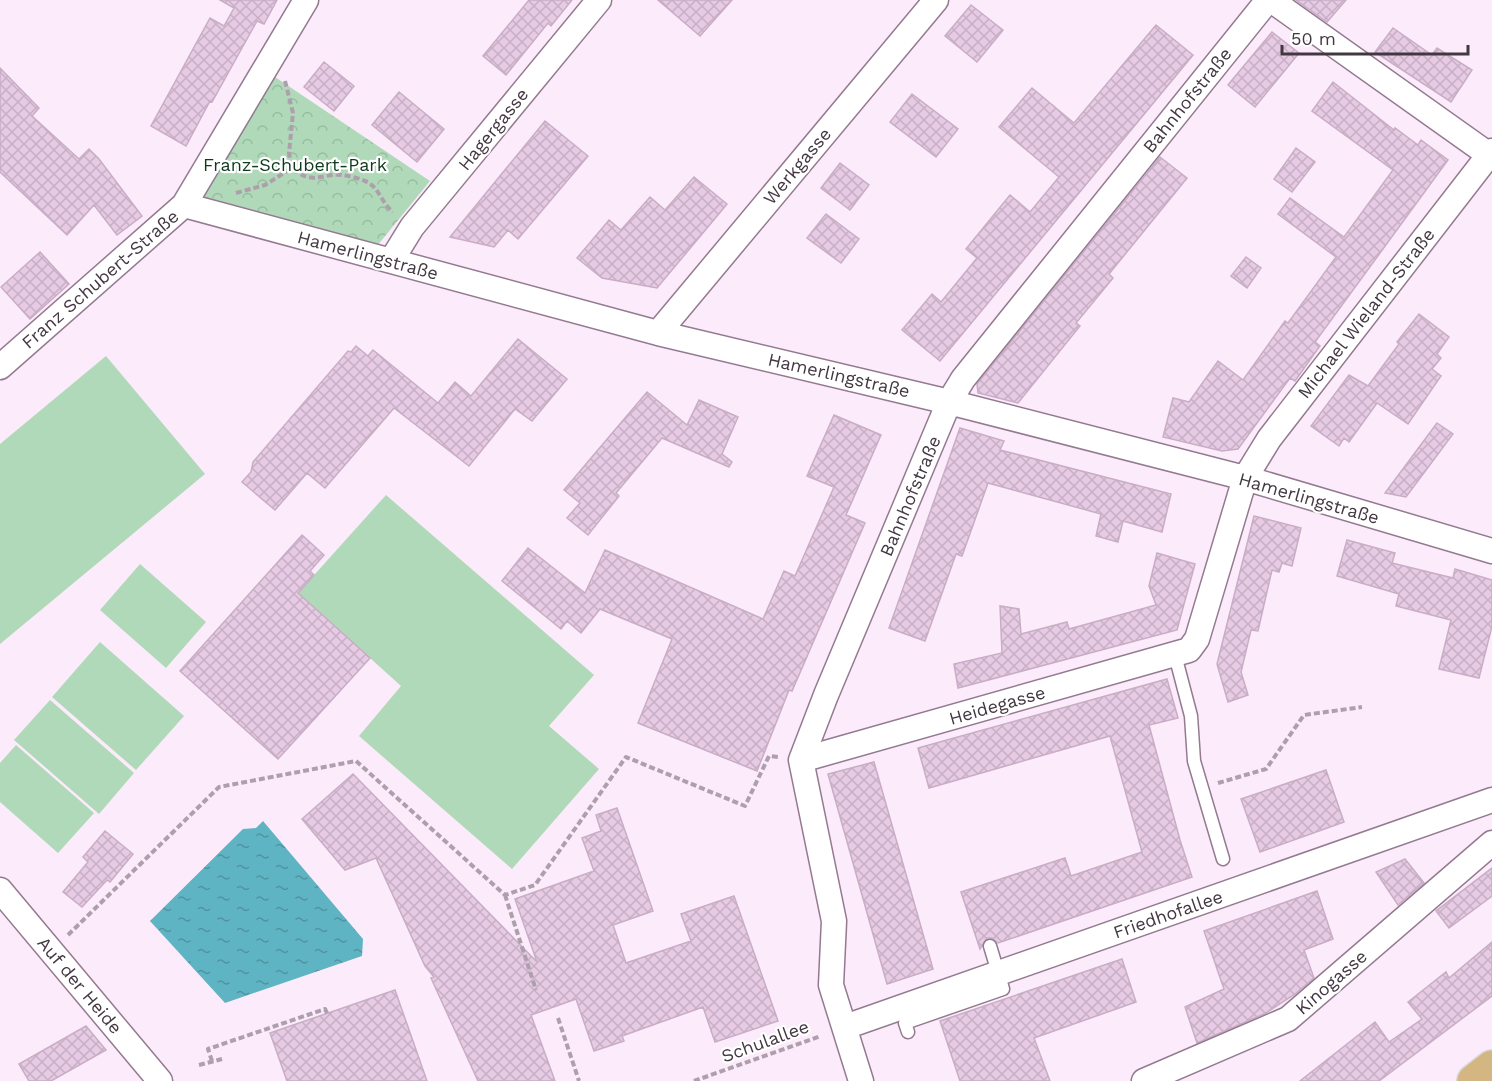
<svg xmlns="http://www.w3.org/2000/svg" width="1492" height="1081" viewBox="0 0 1492 1081" font-family="'Work Sans',sans-serif">
<style>
.park{fill:url(#park-crowns)}
.garden{fill:#b0d9b9}
.water{fill:url(#water-ripples)}
.building{fill:url(#building-cross-hatch);stroke:#c8adc5;stroke-width:1.5}
.lines{fill:none;stroke-linecap:round;stroke-linejoin:round}
.lane-casing{stroke:#937a91;stroke-width:15}
.street-casing{stroke:#937a91;stroke-width:27}
.primary-casing{stroke:#d9d7d9;stroke-width:36}
.path{stroke:#ae9fac;stroke-width:4;stroke-dasharray:6 3;stroke-linecap:butt}
.lane{stroke:#fff;stroke-width:12}
.street{stroke:#fff;stroke-width:24}
.primary{stroke:#d4b683;stroke-width:33}
.labels{text-anchor:middle;dominant-baseline:central;stroke-width:4.5;stroke-linejoin:round;paint-order:stroke}
.street-label{font-size:18px;fill:#433842;stroke:#fff}
.park-label{font-size:18px;fill:#0f3a1d;stroke:#fff}
</style>
<defs>
<pattern id="park-crowns" width="20" height="18" patternUnits="userSpaceOnUse" patternTransform="scale(1.5)"><rect width="20" height="18" fill="#b0d9b9"/><path d="M2 6a3 3 0 1 1 6 0M12 15a3 3 0 1 1 6 0" fill="none" stroke="#99bba0"/></pattern>
<pattern id="water-ripples" width="26" height="14" patternUnits="userSpaceOnUse" patternTransform="scale(1.5)"><rect width="26" height="14" fill="#5fb4c3"/><path d="M2 4q2-2 4 0t4 0M15 11q2-2 4 0t4 0" fill="none" stroke="#5093a0"/></pattern>
<pattern id="building-cross-hatch" width="8" height="8" patternUnits="userSpaceOnUse" patternTransform="scale(1.5)"><rect width="8" height="8" fill="#e7cbe4"/><path d="M0 0l8 8M0 8l8-8" fill="none" stroke="#c7afc5"/></pattern>
</defs>
<rect width="100%" height="100%" fill="#fcebfa"/>
<path class="park" d="M 275,77 L 430,181 L 377,246 L 195,204 Z"/>
<path class="garden" d="M 106,356 L 205,474 L 0,644 L 0,444 Z
M 386,495 L 594,675 L 549,726 L 599,769 L 512,869 L 359,736 L 401,686 L 298,593 Z
M 140,564 L 206,622 L 166,668 L 100,610 Z
M 100,642 L 184,716 L 136,770 L 52,697 Z
M 50,700 L 134,773 L 99,814 L 14,740 Z
M 16,745 L 94,813 L 58,853 L 0,802 L 0,763 Z"/>
<path class="water" d="M 263,821 L 363,939 L 362,956 L 225,1003 L 150,921 L 243,829 L 256,828 Z"/>
<path class="building" d="M 220,0 L 277,0 L 264,24 L 257,21 L 212,102 L 210,101 L 186,146 L 151,126 L 210,18 L 224,26 L 234,8 Z
M 529,0 L 572,0 L 551,26 L 548,23 L 506,75 L 483,56 Z
M 658,0 L 732,0 L 700,36 Z
M 1296,0 L 1346,0 L 1327,22 Z
M 971,5 L 1003,30 L 977,62 L 945,36 Z
M 1156,25 L 1193,55 L 940,361 L 902,330 L 932,294 L 941,302 L 977,258 L 966,249 L 1010,195 L 1030,212 L 1059,177 L 999,127 L 1032,88 L 1074,123 Z
M 1393,28 L 1432,55 L 1437,48 L 1472,70 L 1451,102 L 1375,52 Z
M 1272,32 L 1299,53 L 1255,107 L 1228,85 Z
M 324,62 L 354,86 L 334,111 L 304,87 Z
M 0,68 L 39,108 L 32,116 L 79,159 L 89,149 L 99,159 L 142,216 L 117,235 L 94,205 L 67,235 L 0,172 Z
M 1333,82 L 1394,130 L 1395,128 L 1418,145 L 1421,140 L 1448,160 L 1315,342 L 1320,346 L 1295,381 L 1290,378 L 1238,449 L 1222,451 L 1163,437 L 1173,398 L 1189,402 L 1218,361 L 1243,380 L 1285,321 L 1288,323 L 1336,257 L 1278,214 L 1290,198 L 1344,237 L 1393,170 L 1312,111 Z
M 399,92 L 444,129 L 417,162 L 372,125 Z
M 912,94 L 958,129 L 936,157 L 890,122 Z
M 545,121 L 588,156 L 518,239 L 508,230 L 494,247 L 450,237 Z
M 1296,148 L 1315,162 L 1292,192 L 1274,179 Z
M 1160,157 L 1187,178 L 1109,274 L 1113,278 L 1076,323 L 1080,326 L 1018,403 L 978,393 L 977,384 Z
M 840,163 L 869,185 L 850,210 L 821,188 Z
M 694,177 L 727,204 L 657,288 L 602,278 L 577,258 L 609,220 L 621,230 L 650,197 L 665,210 Z
M 826,214 L 859,239 L 841,263 L 807,238 Z
M 40,252 L 69,284 L 30,319 L 1,287 Z
M 1246,257 L 1261,268 L 1247,288 L 1231,276 Z
M 1419,314 L 1449,337 L 1437,354 L 1441,358 L 1432,369 L 1441,376 L 1408,424 L 1377,403 L 1349,442 L 1344,438 L 1339,446 L 1311,426 L 1349,375 L 1368,386 L 1399,344 L 1397,342 Z
M 518,339 L 567,379 L 532,421 L 515,409 L 469,466 L 394,408 L 325,488 L 307,473 L 275,510 L 242,482 L 251,472 L 253,462 L 348,351 L 351,352 L 356,346 L 368,356 L 373,350 L 438,403 L 455,382 L 471,396 Z
M 647,392 L 687,425 L 699,400 L 738,417 L 722,454 L 732,462 L 729,467 L 662,438 L 616,493 L 619,496 L 588,535 L 567,518 L 580,503 L 564,490 Z
M 834,415 L 881,435 L 846,515 L 865,523 L 792,691 L 789,690 L 757,771 L 638,723 L 672,639 L 600,609 L 581,633 L 567,621 L 561,629 L 502,581 L 528,548 L 585,593 L 605,550 L 763,619 L 784,571 L 795,576 L 834,487 L 807,476 Z
M 1437,423 L 1453,434 L 1406,497 L 1385,493 Z
M 960,428 L 1004,441 L 1000,450 L 1171,494 L 1162,532 L 1123,521 L 1118,542 L 1096,536 L 1101,514 L 988,483 L 962,556 L 956,554 L 925,641 L 889,628 Z
M 1254,516 L 1301,528 L 1292,566 L 1282,563 L 1279,572 L 1272,570 L 1258,631 L 1251,630 L 1241,672 L 1248,695 L 1228,702 L 1217,664 Z
M 302,535 L 324,555 L 310,571 L 314,575 L 298,593 L 370,658 L 278,759 L 180,671 Z
M 1347,540 L 1395,553 L 1392,563 L 1453,578 L 1455,569 L 1492,580 L 1492,626 L 1479,678 L 1439,669 L 1451,620 L 1396,606 L 1399,594 L 1337,576 Z
M 1157,553 L 1195,564 L 1177,630 L 958,688 L 954,664 L 1002,653 L 1000,606 L 1019,609 L 1021,634 L 1067,622 L 1069,629 L 1156,605 L 1149,586 Z
M 1167,679 L 1178,718 L 1149,725 L 1180,840 L 1192,877 L 998,943 L 992,938 L 987,938 L 980,949 L 961,892 L 1065,858 L 1071,876 L 1142,852 L 1110,736 L 929,788 L 918,748 Z
M 874,762 L 933,969 L 887,984 L 828,774 Z
M 1326,770 L 1344,822 L 1260,852 L 1241,799 Z
M 353,774 L 537,962 L 515,899 L 594,871 L 582,838 L 601,831 L 596,815 L 617,808 L 653,911 L 613,925 L 626,963 L 691,941 L 681,914 L 734,896 L 778,1021 L 715,1042 L 703,1007 L 622,1036 L 624,1041 L 594,1051 L 576,999 L 531,1015 L 555,1081 L 478,1081 L 431,978 L 434,977 L 425,966 L 376,858 L 345,870 L 302,819 Z
M 105,831 L 133,854 L 110,882 L 107,880 L 82,907 L 63,892 L 88,862 L 83,857 Z
M 1405,859 L 1424,883 L 1398,905 L 1376,872 Z
M 1492,868 L 1492,896 L 1449,928 L 1436,911 Z
M 1317,891 L 1333,939 L 1304,950 L 1314,978 L 1295,994 L 1266,1013 L 1197,1043 L 1185,1007 L 1224,989 L 1204,931 Z
M 1492,942 L 1492,996 L 1379,1081 L 1300,1081 L 1375,1022 L 1389,1042 L 1422,1019 L 1408,1002 L 1446,972 L 1449,978 Z
M 1122,959 L 1136,1002 L 1034,1038 L 1050,1081 L 960,1081 L 940,1021 Z
M 395,990 L 427,1081 L 287,1081 L 270,1033 Z
M 86,1026 L 106,1050 L 51,1081 L 29,1081 L 19,1064 Z"/>
<g class="lines">
<defs>
<path id="lane" d="M 1175,655 L 1191,716 L 1194,761 L 1223,859
M 908,1032 L 905,1023 L 1003,989 L 990,946"/>
<path id="street" d="M 1271,0 L 1492,157
M 184,205 L 658,333 L 949,402 L 1245,478 L 1492,551
M 391,261 L 412,227 L 599,0
M 658,333 L 936,0
M 0,367 L 184,205 L 306,0
M 801,760 L 1189,650 L 1197,639 L 1245,478 L 1269,439 L 1492,151
M 0,890 L 160,1081
M 845,1027 L 1492,800
M 861,1081 L 831,985 L 834,921 L 801,760 L 826,695 L 949,402 L 963,379 L 1268,0
M 1144,1081 L 1288,1019 L 1492,843"/>
<path id="primary" d="M 1474,1081 L 1492,1067"/>
</defs>
<use href="#lane" class="lane-casing"/>
<use href="#street" class="street-casing"/>
<use href="#primary" class="primary-casing"/>
<path class="path" d="M 285,81 L 293,113 L 289,153 L 292,168 C 313,186 321,173 342,175 C 349,176 358,178 365,181 C 379,186 381,203 393,212
M 236,193 L 265,185 L 292,168
M 1218,783 L 1266,769 L 1304,715 L 1362,707
M 505,895 L 536,990
M 68,935 L 219,787 L 356,761 L 505,895 L 535,885 L 626,757 L 745,806 L 769,756 L 779,757
M 558,1018 L 579,1081
M 212,1061 L 208,1049 L 325,1009 L 327,1013
M 199,1065 L 222,1059
M 694,1081 L 821,1036"/>
<use href="#lane" class="lane"/>
<use href="#street" class="street"/>
<use href="#primary" class="primary"/>
</g>
<g class="labels">
<g class="street-label">
<text transform="translate(1187 100) rotate(-51)">Bahnhofstraße</text>
<text transform="translate(493 129) rotate(-51)">Hagergasse</text>
<text transform="translate(797 166) rotate(-50)">Werkgasse</text>
<text transform="translate(368 255) rotate(15)">Hamerlingstraße</text>
<text transform="translate(100 279) rotate(-41)">Franz Schubert-Straße</text>
<text transform="translate(1366 313) rotate(-52)">Michael Wieland-Straße</text>
<text transform="translate(839 375) rotate(13)">Hamerlingstraße</text>
<text transform="translate(910 496) rotate(-67)">Bahnhofstraße</text>
<text transform="translate(1309 498) rotate(16)">Hamerlingstraße</text>
<text transform="translate(997 705) rotate(-16)">Heidegasse</text>
<text transform="translate(1168 914) rotate(-19)">Friedhofallee</text>
<text transform="translate(1331 982) rotate(-41)">Kinogasse</text>
<text transform="translate(80 985) rotate(50)">Auf der Heide</text>
<text transform="translate(765 1041) rotate(-20)">Schulallee</text>
</g>
<g class="park-label">
<text x="295" y="164">Franz-Schubert-Park</text>
</g>
</g>
<path d="M1282 45v9h186v-9" fill="none" stroke="#433842" stroke-width="3"/>
<text x="1291" y="45" font-size="18" fill="#433842" stroke="#ffffff" stroke-width="4.5" paint-order="stroke">50 m</text>
</svg>
